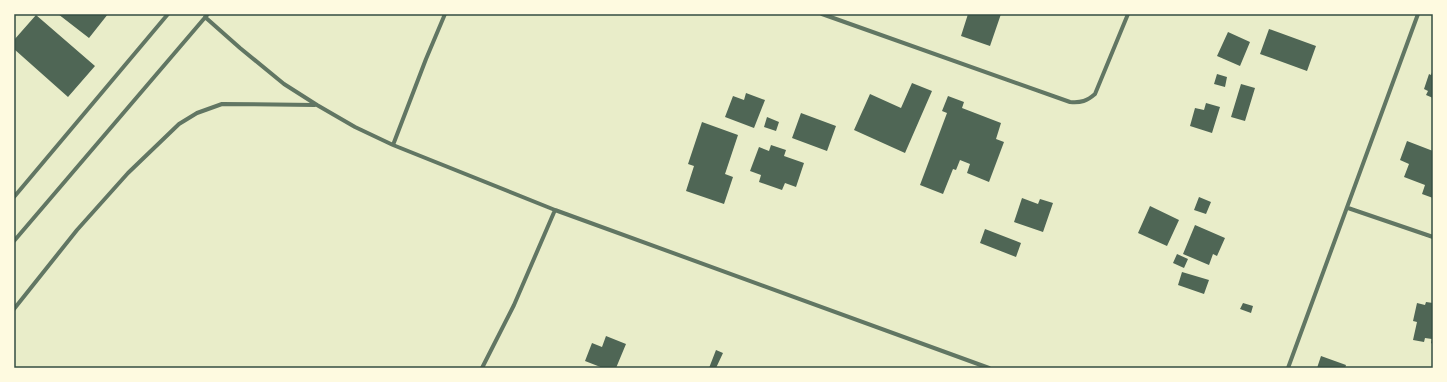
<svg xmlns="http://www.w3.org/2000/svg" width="1447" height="382" viewBox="0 0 1447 382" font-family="'Noto Sans',sans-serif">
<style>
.building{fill:#4f6655}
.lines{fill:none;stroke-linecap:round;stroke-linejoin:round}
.minor{stroke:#617663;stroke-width:4}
.neatline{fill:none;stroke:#344e41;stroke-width:1.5}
</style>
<rect width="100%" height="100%" fill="#e9edc9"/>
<path class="building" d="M 58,14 L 108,14 L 89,38 Z
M 968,14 L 1001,14 L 990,46 L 961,36 Z
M 36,15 L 95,66 L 68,97 L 14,49 L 14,40 Z
M 1269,29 L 1316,46 L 1307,71 L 1260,54 Z
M 1228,32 L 1250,42 L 1240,66 L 1217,56 Z
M 1433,70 L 1433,98 L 1426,95 L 1428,91 L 1424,89 L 1429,74 L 1431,75 Z
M 1217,74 L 1227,77 L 1225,87 L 1214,84 Z
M 912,83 L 932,91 L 905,153 L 854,130 L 870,94 L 901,108 Z
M 1241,84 L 1255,88 L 1245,121 L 1231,117 Z
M 746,93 L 765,100 L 754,128 L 725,117 L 733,96 L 744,100 Z
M 948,96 L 964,102 L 962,108 L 1001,123 L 996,139 L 1004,142 L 989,182 L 967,173 L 970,164 L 960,160 L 956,170 L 953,169 L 943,194 L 920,185 L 947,113 L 942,111 Z
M 1206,103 L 1220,107 L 1212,133 L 1190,126 L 1195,108 L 1204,110 Z
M 801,113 L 836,126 L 827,151 L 792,138 Z
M 767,117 L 779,122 L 776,131 L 764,127 Z
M 702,122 L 738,135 L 725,174 L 733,177 L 724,204 L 686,191 L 694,166 L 688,164 Z
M 1407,141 L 1433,151 L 1433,198 L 1422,194 L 1425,185 L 1404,177 L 1409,164 L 1400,160 Z
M 771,145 L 786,150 L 784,156 L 804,163 L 796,187 L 785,183 L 782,190 L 759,182 L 761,175 L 750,171 L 759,147 L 769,151 Z
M 1199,197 L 1211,202 L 1206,214 L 1194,210 Z
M 1022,198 L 1038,204 L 1040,199 L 1053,203 L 1043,232 L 1014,222 Z
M 1150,206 L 1179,220 L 1167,246 L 1138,233 Z
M 1195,225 L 1225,238 L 1217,256 L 1213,254 L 1209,265 L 1183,254 Z
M 985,229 L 1021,243 L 1016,257 L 980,243 Z
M 1177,254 L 1188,259 L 1184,268 L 1173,263 Z
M 1182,272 L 1209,280 L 1204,294 L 1178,285 Z
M 1426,302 L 1433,303 L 1433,344 L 1431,343 L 1432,339 L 1425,338 L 1424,342 L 1413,340 L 1417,322 L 1413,321 L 1417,303 L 1425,305 Z
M 1243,303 L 1253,306 L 1251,313 L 1240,309 Z
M 606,336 L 626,344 L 616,368 L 603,368 L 585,361 L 592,343 L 602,347 Z
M 716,350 L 723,353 L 716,368 L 709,368 Z
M 1321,356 L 1346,365 L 1345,368 L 1317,368 Z"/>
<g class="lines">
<path class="minor" d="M 822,14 L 1070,102 C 1081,103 1087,101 1095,94 L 1128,14
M 205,17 L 240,48 L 284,84 L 317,105 L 355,127 L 393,145 L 555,210 L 989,368
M 393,145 L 426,59 L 445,14
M 14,197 L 168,14
M 1348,208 L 1433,237
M 14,241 L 208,14
M 14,309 L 77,230 L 128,173 L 179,124 L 197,113 L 222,104 L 315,105
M 482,368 L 514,305 L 555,210
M 1288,368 L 1418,14"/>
</g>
<rect width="1447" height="382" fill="none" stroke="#fefae0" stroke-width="30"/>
<rect x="15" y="15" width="1417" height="352" class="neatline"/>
</svg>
